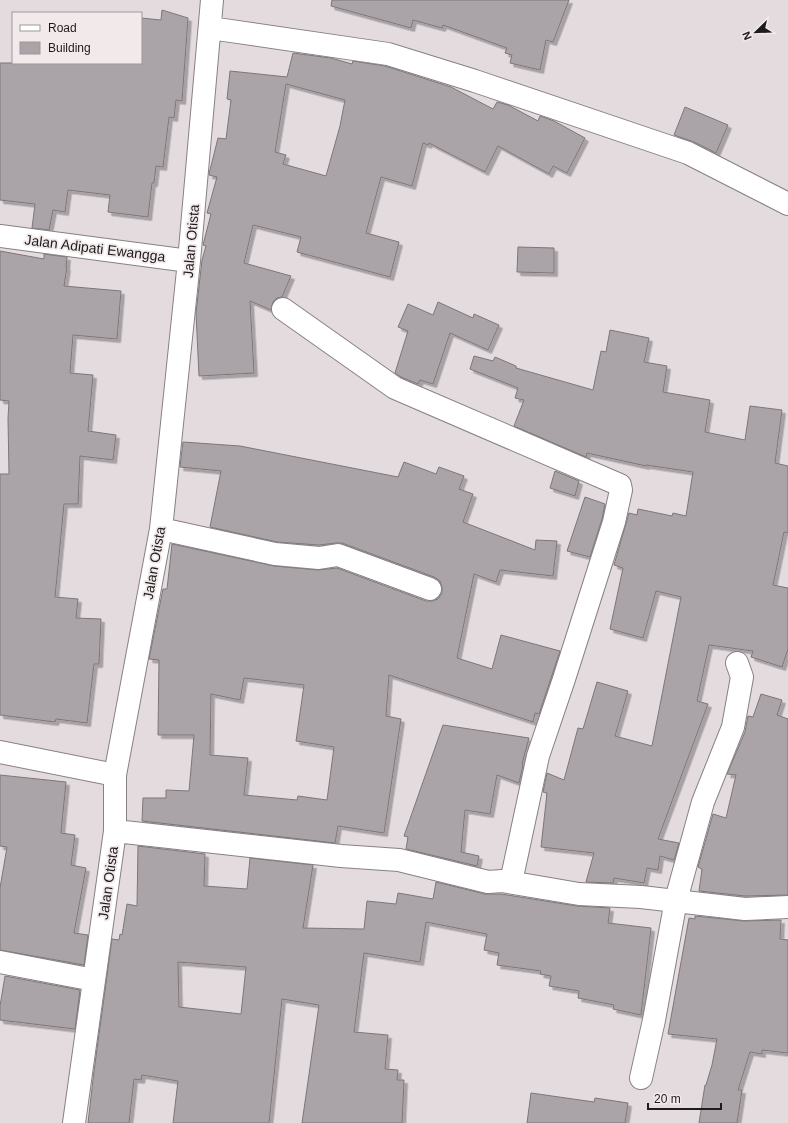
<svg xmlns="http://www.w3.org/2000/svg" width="788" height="1123" viewBox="0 0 788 1123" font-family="Helvetica,sans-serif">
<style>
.building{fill:#aaa4a9;stroke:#7c767b;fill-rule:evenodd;filter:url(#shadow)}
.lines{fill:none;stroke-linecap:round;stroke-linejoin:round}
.minor-casing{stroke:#888082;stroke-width:24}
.minor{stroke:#fff;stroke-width:22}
.labels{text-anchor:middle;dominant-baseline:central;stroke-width:3.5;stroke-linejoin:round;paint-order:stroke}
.street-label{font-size:14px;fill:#1e1b1b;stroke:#f2e9eb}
</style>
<defs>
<filter id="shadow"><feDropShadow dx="3.5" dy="3.5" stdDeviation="0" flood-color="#0004"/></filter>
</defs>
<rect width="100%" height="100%" fill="#e4dbde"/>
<path class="building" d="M 332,0 L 569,0 L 553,42 L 546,40 L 540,70 L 510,63 L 512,55 L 505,53 L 507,48 L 443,25 L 442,28 L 413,20 L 411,28 L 331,6 Z
M 162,10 L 188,18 L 182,101 L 176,100 L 174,118 L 169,117 L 163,167 L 156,166 L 154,183 L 152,183 L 148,217 L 108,212 L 110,195 L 68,190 L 65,212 L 53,210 L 49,230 L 32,228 L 35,204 L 0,200 L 0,63 L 141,63 L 141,18 L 161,20 Z
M 293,53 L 331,58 L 352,64 L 353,61 L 385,66 L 451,87 L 493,109 L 497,102 L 508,105 L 538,121 L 540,116 L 554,121 L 585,138 L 567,173 L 553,166 L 549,174 L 498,146 L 485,172 L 429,143 L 428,145 L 423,143 L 412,186 L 381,177 L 366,233 L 399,242 L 390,277 L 297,252 L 301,237 L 253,225 L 244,263 L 291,276 L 282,297 L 277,298 L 273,302 L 271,310 L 250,301 L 254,373 L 199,376 L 196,313 L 202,260 L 206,246 L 203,245 L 211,214 L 207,213 L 217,177 L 209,175 L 209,174 L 218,138 L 226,139 L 231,100 L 227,99 L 230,71 L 287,77 ZM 286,84 L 345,100 L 340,126 L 326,176 L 283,164 L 286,155 L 275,152 Z
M 685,107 L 728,125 L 716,153 L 694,142 L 674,135 Z
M 518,247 L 554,248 L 554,273 L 517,272 Z
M 0,251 L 44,259 L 44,254 L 67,257 L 66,267 L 67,267 L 64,286 L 121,291 L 117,339 L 73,335 L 70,373 L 93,375 L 88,431 L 116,435 L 113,460 L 80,456 L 78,504 L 64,504 L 55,597 L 78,599 L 76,618 L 101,619 L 99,664 L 94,664 L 87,723 L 56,719 L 55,722 L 0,715 L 0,474 L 9,474 L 8,418 L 9,401 L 0,400 Z
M 438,302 L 473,318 L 474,314 L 499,325 L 488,350 L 450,333 L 433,384 L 420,380 L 418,384 L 401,377 L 395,373 L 408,331 L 398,327 L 408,304 L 433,315 Z
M 610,330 L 649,338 L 644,362 L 667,366 L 663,392 L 710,400 L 705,432 L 745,440 L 750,406 L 782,410 L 775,463 L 788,466 L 788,533 L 784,532 L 773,585 L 788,588 L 788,649 L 782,667 L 751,657 L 753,651 L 709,645 L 697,701 L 708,704 L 658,839 L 679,843 L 674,860 L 660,856 L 658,870 L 647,868 L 644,883 L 614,878 L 613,883 L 586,882 L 594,853 L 541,847 L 547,793 L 543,792 L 547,773 L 564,780 L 578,728 L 583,729 L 597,682 L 628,691 L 615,736 L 652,746 L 681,597 L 656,591 L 643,638 L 610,629 L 623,568 L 614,565 L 629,513 L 637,515 L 638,509 L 672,516 L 673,513 L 686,516 L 693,472 L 646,465 L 646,466 L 587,453 L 586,457 L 514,426 L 524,400 L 515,398 L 518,388 L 470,369 L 474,356 L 493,361 L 495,357 L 516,366 L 516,368 L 593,390 L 601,351 L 606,352 Z
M 183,442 L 240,446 L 398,477 L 404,462 L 436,474 L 439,467 L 464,476 L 459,489 L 473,494 L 463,522 L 535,550 L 536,540 L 557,541 L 553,576 L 500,570 L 496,582 L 474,574 L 457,658 L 492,669 L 501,635 L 560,651 L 539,714 L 535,713 L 533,722 L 389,675 L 386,716 L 401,719 L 384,833 L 338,826 L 335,843 L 142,821 L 143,798 L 166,798 L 166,790 L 189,791 L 194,735 L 158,735 L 159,660 L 149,659 L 163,589 L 167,589 L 172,544 L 274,566 L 318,570 L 337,568 L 426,601 L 432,601 L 438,599 L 442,593 L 442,587 L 440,581 L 434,577 L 342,543 L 336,543 L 319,545 L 277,542 L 210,527 L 221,471 L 180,467 ZM 244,678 L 304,685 L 296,741 L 334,747 L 327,800 L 298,796 L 297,800 L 244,795 L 248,758 L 210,755 L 211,694 L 240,700 Z
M 555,471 L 579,481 L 575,496 L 550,488 Z
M 585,497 L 605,504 L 602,519 L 590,557 L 567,551 Z
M 761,694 L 782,700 L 777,715 L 788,719 L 788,895 L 745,896 L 699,891 L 702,869 L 698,867 L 713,814 L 726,818 L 736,775 L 727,774 L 745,732 L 748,716 L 753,717 Z
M 443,725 L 529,738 L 522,764 L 523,765 L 519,783 L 497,775 L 490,814 L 465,810 L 461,852 L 479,856 L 477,866 L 406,849 L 408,837 L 404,836 Z
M 0,775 L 66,782 L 61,833 L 75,835 L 71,865 L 86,868 L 74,933 L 88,935 L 84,965 L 0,950 L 0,888 L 7,847 L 0,846 Z
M 138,846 L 205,854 L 204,886 L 247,889 L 250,858 L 313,865 L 303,928 L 364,929 L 367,901 L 396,904 L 398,893 L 433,899 L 436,882 L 485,894 L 501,894 L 577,906 L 610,908 L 608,923 L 651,928 L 641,1015 L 613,1009 L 614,1005 L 578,998 L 579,991 L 549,986 L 551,976 L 540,974 L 541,971 L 497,965 L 499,953 L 484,950 L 487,934 L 426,922 L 420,962 L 364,953 L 354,1032 L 388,1035 L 385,1069 L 398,1070 L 397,1080 L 404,1080 L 402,1123 L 302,1123 L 319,1005 L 282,999 L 269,1123 L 173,1123 L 178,1081 L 142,1075 L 141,1080 L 134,1079 L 129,1123 L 88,1123 L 94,1071 L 112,939 L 119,940 L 120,934 L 122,935 L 127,904 L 137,906 ZM 178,962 L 246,967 L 241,1014 L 179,1007 Z
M 695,916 L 744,921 L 781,920 L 780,939 L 788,940 L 788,1053 L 762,1050 L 762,1054 L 750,1052 L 738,1090 L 742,1090 L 737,1123 L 699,1123 L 705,1085 L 706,1085 L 712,1065 L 717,1039 L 668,1034 L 689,918 L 695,919 Z
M 5,976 L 80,990 L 75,1029 L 0,1020 L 0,1006 Z
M 531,1093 L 594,1102 L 595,1098 L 628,1103 L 625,1123 L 527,1123 Z"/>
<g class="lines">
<defs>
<path id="minor" d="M 210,28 L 388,54 L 475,81 L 688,153 L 788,204
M 0,236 L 189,261
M 283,309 L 395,388 L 620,485 L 621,490 L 614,522 L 564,679 L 538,756 L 511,882
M 161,529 L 275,554 L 319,558 L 338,555 L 430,589
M 0,752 L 115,775
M 115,831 L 341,856 L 399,860 L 488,882 L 502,881 L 579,894 L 641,897 L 745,909 L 788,907
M 0,962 L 94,980
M 641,1078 L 654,1020 L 676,900 L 703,802 L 733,727 L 742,677 L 737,663
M 74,1123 L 115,831 L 115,775 L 161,529 L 189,261 L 212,0"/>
</defs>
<use href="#minor" class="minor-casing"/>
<use href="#minor" class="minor"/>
</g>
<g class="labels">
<g class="street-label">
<text transform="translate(191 241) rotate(-85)">Jalan Otista</text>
<text transform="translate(95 248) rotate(7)">Jalan Adipati Ewangga</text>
<text transform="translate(154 563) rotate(-80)">Jalan Otista</text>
<text transform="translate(108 883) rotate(-82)">Jalan Otista</text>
</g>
</g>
<rect x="12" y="12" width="130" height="52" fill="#f2e9eb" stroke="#9d9798"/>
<rect x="20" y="25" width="20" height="6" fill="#ffffff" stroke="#9d9798"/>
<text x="48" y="32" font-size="12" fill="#1e1b1b">Road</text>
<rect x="20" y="42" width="20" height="12" fill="#aaa4a9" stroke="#9d9798"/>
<text x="48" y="52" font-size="12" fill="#1e1b1b">Building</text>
<g transform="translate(756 32) rotate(247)" stroke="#f2e9eb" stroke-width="3" paint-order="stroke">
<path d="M0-3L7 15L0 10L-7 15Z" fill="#1e1b1b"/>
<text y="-6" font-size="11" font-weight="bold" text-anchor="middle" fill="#1e1b1b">N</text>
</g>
<path d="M648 1103v6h73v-6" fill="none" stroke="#1e1b1b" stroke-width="2"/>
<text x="654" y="1103" font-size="12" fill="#1e1b1b" stroke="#f2e9eb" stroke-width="3" paint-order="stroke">20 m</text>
</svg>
